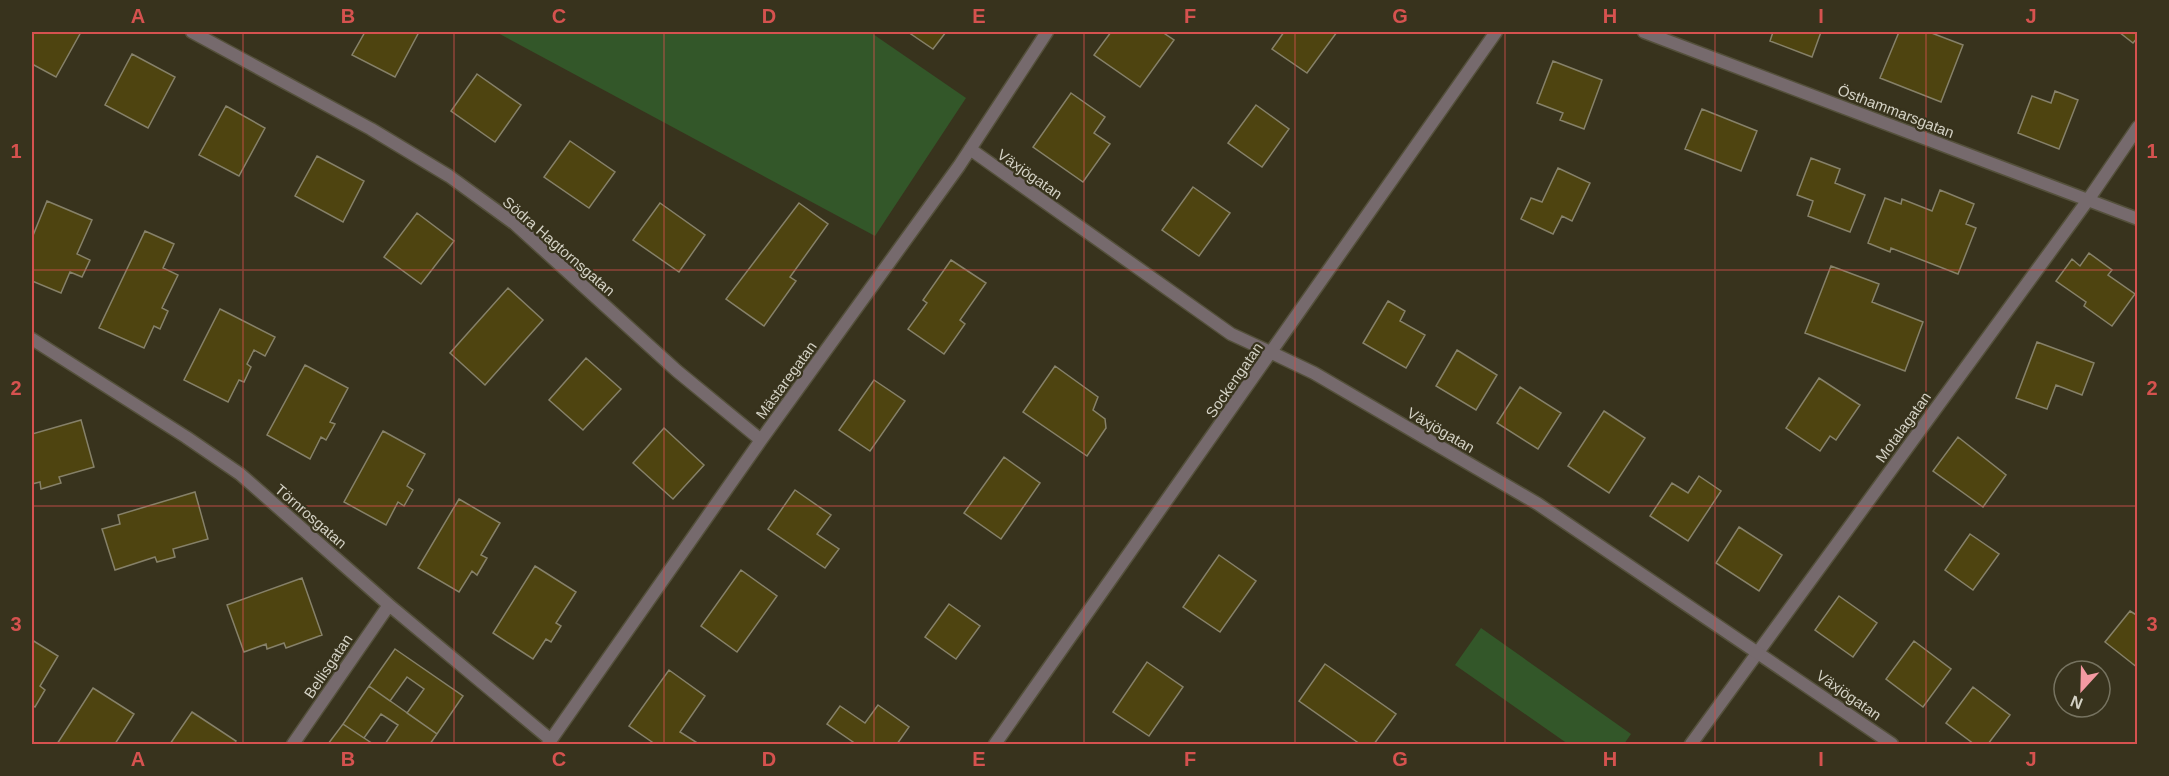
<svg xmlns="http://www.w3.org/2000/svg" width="2169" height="776" viewBox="0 0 2169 776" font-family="Arial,sans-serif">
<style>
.green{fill:#335729}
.building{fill:#4e4410;stroke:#868169;stroke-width:1.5}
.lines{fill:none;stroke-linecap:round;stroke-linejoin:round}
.minor-casing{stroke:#54503b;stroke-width:15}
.tertiary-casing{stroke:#54503b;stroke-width:15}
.minor{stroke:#766a6d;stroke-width:12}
.tertiary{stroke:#766a6d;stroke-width:12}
.grid{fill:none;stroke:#d6524f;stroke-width:1.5;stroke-opacity:0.55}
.labels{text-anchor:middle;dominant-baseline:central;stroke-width:4.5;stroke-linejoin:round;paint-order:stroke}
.street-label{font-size:15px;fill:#d4d2c5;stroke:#38331d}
.neatline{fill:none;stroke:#d6524f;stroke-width:2}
.grid-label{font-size:20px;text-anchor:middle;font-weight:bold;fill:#d6524f}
</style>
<rect width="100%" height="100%" fill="#38331d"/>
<path class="green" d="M 496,32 L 870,32 L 966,98 L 875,236 Z
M 1481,628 L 1631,734 L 1624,744 L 1568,744 L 1455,665 Z"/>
<path class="building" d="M 32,32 L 81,32 L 56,77 L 32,64 Z
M 365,32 L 419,32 L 395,77 L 352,55 Z
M 908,32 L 946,32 L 933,49 Z
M 1111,32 L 1162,32 L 1174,40 L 1140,87 L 1094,55 Z
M 1284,32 L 1337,32 L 1307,73 L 1272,49 Z
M 1773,32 L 1821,32 L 1812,57 L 1770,41 Z
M 1899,32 L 1929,32 L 1963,45 L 1941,102 L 1880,78 Z
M 2119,32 L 2138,32 L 2138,37 L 2133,43 Z
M 132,54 L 175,77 L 148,128 L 105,105 Z
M 1553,61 L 1602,80 L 1584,129 L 1560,120 L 1563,113 L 1537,103 Z
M 477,74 L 521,105 L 495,142 L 451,111 Z
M 2055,91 L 2078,100 L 2059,149 L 2018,133 L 2032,96 L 2051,103 Z
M 1071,93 L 1105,117 L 1094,133 L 1110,144 L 1083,182 L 1033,147 Z
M 1256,105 L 1289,129 L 1262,167 L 1228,143 Z
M 226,106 L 265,128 L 239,176 L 199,155 Z
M 1702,109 L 1757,131 L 1741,171 L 1685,149 Z
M 570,141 L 615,172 L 589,208 L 544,177 Z
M 317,156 L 364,181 L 343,222 L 295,196 Z
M 1811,158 L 1840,169 L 1835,183 L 1865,195 L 1850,232 L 1808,216 L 1813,201 L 1797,195 Z
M 1558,168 L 1590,183 L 1572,221 L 1562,216 L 1553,234 L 1521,219 L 1531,198 L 1542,202 Z
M 1193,187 L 1230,213 L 1199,256 L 1162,230 Z
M 1940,190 L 1974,204 L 1966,224 L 1976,228 L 1958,274 L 1891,248 L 1890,252 L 1868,243 L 1885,198 L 1901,204 L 1902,199 L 1932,211 Z
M 47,201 L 92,220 L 77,254 L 90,260 L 82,277 L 70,272 L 61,293 L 32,281 L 32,238 Z
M 660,203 L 705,235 L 679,272 L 633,240 Z
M 799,203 L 828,224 L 790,277 L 796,281 L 764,326 L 726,299 Z
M 417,213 L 454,241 L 421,284 L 384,257 Z
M 145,231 L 174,244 L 163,268 L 178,275 L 162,308 L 168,311 L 160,329 L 154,326 L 144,348 L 99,328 Z
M 2089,253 L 2112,270 L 2108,275 L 2135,294 L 2112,326 L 2084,306 L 2086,302 L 2056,281 L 2072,259 L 2080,266 Z
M 951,260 L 986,283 L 960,320 L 965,324 L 944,354 L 908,329 L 927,303 L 923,300 Z
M 1831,266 L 1879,284 L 1872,302 L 1923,322 L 1905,371 L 1805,333 Z
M 508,288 L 543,320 L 485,385 L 450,353 Z
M 1388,301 L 1405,311 L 1400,321 L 1425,335 L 1406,368 L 1363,343 Z
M 220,309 L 275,337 L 265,356 L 254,350 L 247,364 L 251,367 L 244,382 L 239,380 L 228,402 L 184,380 Z
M 2037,342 L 2094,363 L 2082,395 L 2056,385 L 2047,409 L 2016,398 Z
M 1457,350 L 1497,375 L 1476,410 L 1436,386 Z
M 586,358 L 621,389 L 583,430 L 549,400 Z
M 305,365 L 348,388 L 330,422 L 335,424 L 326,440 L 321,437 L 310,459 L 267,435 Z
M 1055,366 L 1098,397 L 1093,410 L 1105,419 L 1106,428 L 1087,456 L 1023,412 Z
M 1819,378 L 1860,405 L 1836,440 L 1830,436 L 1820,451 L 1786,428 Z
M 874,380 L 905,401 L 870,451 L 839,430 Z
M 1520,387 L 1561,413 L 1538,449 L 1497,423 Z
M 1604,411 L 1645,438 L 1609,493 L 1568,466 Z
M 81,420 L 94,467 L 59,477 L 61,483 L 41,489 L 40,482 L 32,484 L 32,434 Z
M 664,428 L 704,465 L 673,499 L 633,463 Z
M 383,431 L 425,454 L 407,486 L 413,490 L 404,506 L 398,502 L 386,525 L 344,502 Z
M 1958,437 L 2006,475 L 1983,507 L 1933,471 Z
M 1004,457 L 1040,483 L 1001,539 L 964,513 Z
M 1699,476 L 1721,491 L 1688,541 L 1650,516 L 1672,483 L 1688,493 Z
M 795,490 L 831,515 L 817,534 L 839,549 L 825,568 L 768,529 Z
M 195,492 L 208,539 L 173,549 L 175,557 L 157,562 L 155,557 L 115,570 L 102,529 L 120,524 L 118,515 Z
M 459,499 L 500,523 L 481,555 L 487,558 L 477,575 L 472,571 L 459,592 L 418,568 Z
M 1739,527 L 1782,555 L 1759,591 L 1716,563 Z
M 1970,534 L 1999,554 L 1973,590 L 1945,570 Z
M 1219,555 L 1256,581 L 1220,632 L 1183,607 Z
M 535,566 L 576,592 L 556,623 L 561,626 L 551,642 L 546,639 L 533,659 L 493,633 Z
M 741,570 L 777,596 L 737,652 L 701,626 Z
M 302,578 L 322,635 L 286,648 L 284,643 L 267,649 L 266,644 L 244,652 L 227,605 Z
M 1839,596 L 1877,623 L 1853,657 L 1815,630 Z
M 949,604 L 980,626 L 956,659 L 925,637 Z
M 2130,611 L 2138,616 L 2138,668 L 2105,642 Z
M 32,640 L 58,656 L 40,686 L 45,690 L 35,707 L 32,705 Z
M 1914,641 L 1951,669 L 1923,707 L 1886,679 Z
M 395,649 L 463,696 L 437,734 L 407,713 L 424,689 L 407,677 L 390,701 L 369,686 Z
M 1147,662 L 1183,687 L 1149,736 L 1113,712 Z
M 1325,664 L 1396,714 L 1374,744 L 1360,744 L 1299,701 Z
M 669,670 L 705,696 L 680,732 L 699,744 L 655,744 L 629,726 Z
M 369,686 L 437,734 L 430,744 L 385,744 L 398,725 L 381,714 L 364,738 L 343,724 Z
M 1973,687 L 2010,715 L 1988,744 L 1974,744 L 1946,723 Z
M 93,688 L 134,714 L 115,744 L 57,744 Z
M 878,705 L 909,727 L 897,744 L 856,744 L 827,724 L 840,706 L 865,723 Z
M 192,712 L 236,741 L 234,744 L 170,744 Z
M 343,724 L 373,744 L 328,744 Z"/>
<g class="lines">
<defs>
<path id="minor" d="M 192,32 L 371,129 L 449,176 L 515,224 L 677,371 L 761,440
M 1644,32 L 2138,219
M 970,149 L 1231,334 L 1270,352
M 32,339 L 186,437 L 240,474 L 389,605 L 551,740
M 293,744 L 389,605
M 548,744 L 761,440 L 959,166 L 1047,32
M 1691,744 L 2088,200 L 2138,127"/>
<path id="tertiary" d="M 1270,352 L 1314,373 L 1538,504 L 1892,744
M 995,744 L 1496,32"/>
</defs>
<use href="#minor" class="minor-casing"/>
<use href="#tertiary" class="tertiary-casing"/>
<use href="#minor" class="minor"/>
<use href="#tertiary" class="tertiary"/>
</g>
<path class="grid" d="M 243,32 L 243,744M 454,32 L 454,744M 664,32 L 664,744M 874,32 L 874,744M 1084,32 L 1084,744M 1295,32 L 1295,744M 1505,32 L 1505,744M 1715,32 L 1715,744M 1926,32 L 1926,744M 32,270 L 2138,270M 32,506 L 2138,506"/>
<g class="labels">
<g class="street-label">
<text transform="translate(1896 111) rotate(21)">Östhammarsgatan</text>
<text transform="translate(1030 174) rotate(35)">Växjögatan</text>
<text transform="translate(559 246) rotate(41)">Södra Hagtornsgatan</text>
<text transform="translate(786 380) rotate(-54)">Mästaregatan</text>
<text transform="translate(1234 380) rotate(-55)">Sockengatan</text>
<text transform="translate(1903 427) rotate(-54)">Motalagatan</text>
<text transform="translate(1441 430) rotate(30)">Växjögatan</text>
<text transform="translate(311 516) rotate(41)">Törnrosgatan</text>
<text transform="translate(328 666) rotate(-56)">Bellisgatan</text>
<text transform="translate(1849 695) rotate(35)">Växjögatan</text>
</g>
</g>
<rect width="2169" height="776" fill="none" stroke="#38331d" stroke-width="66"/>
<g transform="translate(2082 689) rotate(202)"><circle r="28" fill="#38331d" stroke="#767360" stroke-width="1.5"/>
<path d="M0-4.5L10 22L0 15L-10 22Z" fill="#f49aa2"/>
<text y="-9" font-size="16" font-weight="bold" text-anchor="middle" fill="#d4d2c5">N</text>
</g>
<rect x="33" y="33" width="2103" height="710" class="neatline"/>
<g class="grid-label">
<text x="138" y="23">A</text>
<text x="348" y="23">B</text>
<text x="559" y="23">C</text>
<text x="769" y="23">D</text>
<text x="979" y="23">E</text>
<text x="1190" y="23">F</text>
<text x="1400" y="23">G</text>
<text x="1610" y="23">H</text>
<text x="1821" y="23">I</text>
<text x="2031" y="23">J</text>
<text x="16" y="158">1</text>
<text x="2152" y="158">1</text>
<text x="16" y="395">2</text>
<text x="2152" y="395">2</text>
<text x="16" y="631">3</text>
<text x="2152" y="631">3</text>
<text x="138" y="766">A</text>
<text x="348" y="766">B</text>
<text x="559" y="766">C</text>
<text x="769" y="766">D</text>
<text x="979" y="766">E</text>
<text x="1190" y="766">F</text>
<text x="1400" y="766">G</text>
<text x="1610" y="766">H</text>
<text x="1821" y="766">I</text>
<text x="2031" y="766">J</text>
</g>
</svg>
